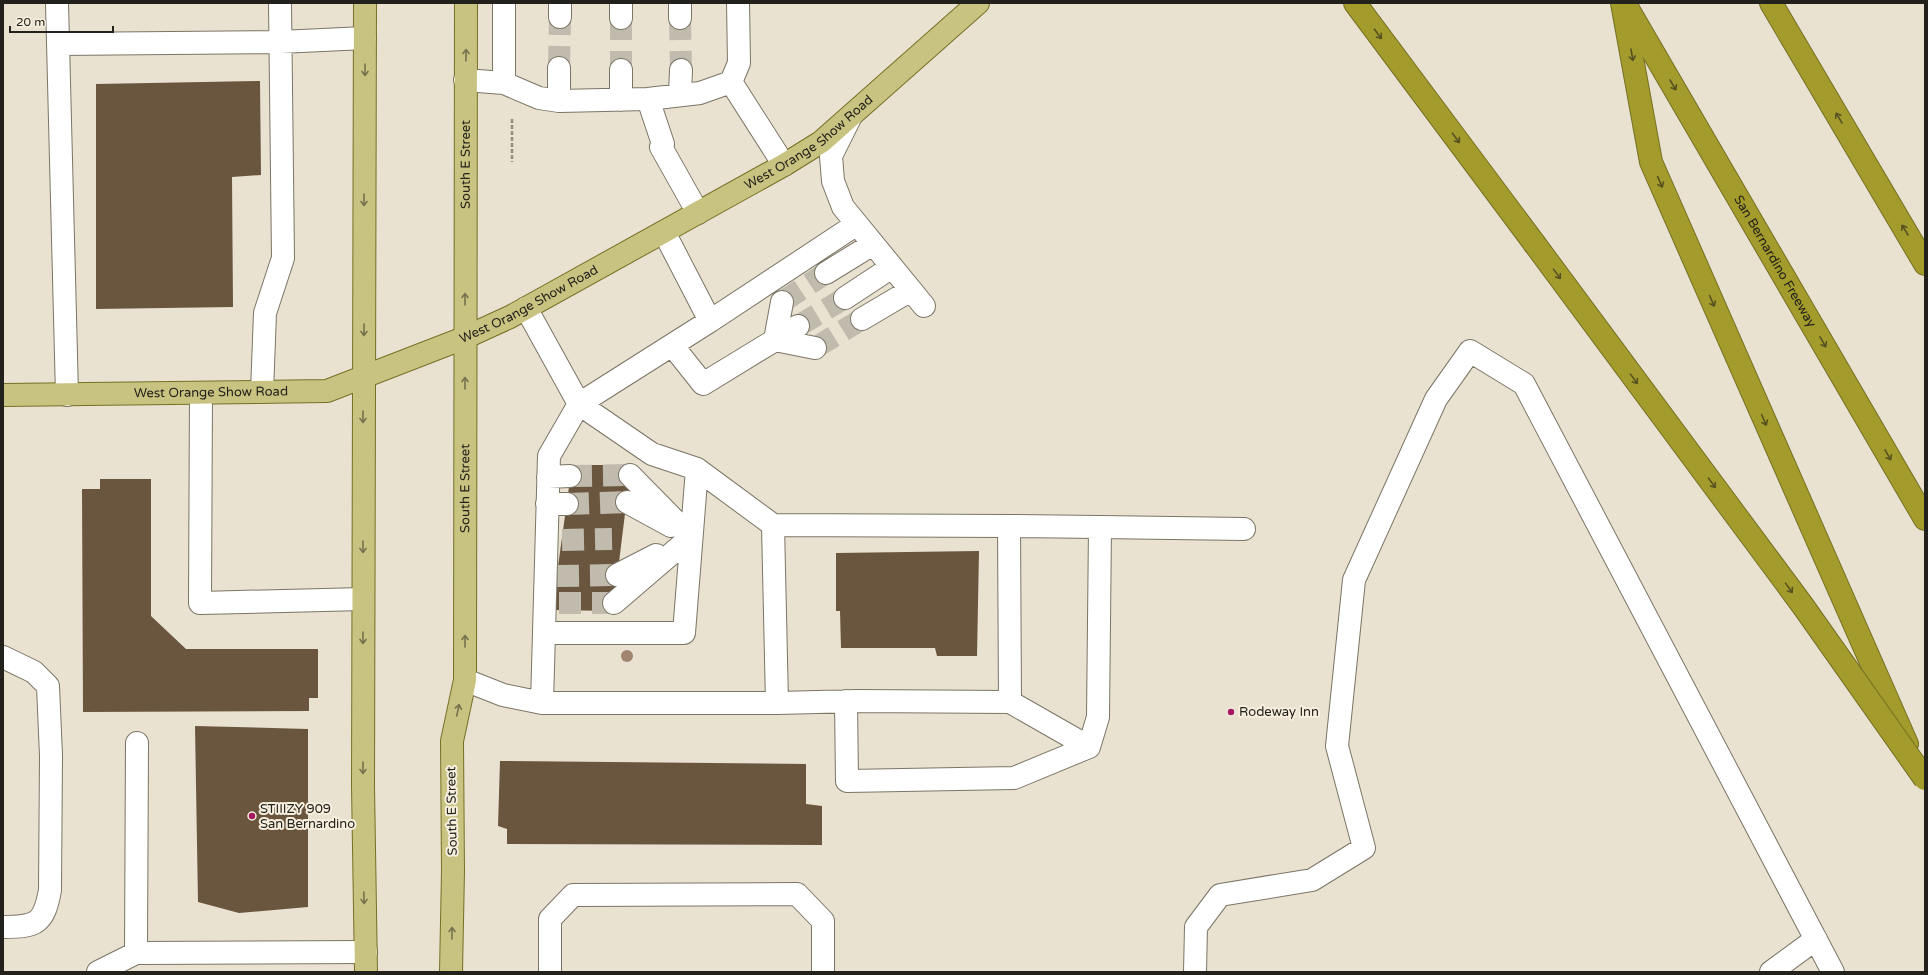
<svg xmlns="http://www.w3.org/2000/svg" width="1928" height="975" viewBox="0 0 1928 975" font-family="'Varela Round',sans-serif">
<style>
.building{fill:#6a553e}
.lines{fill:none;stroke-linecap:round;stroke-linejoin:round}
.minor-tunnel{stroke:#c1bbad;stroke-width:22;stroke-dasharray:22 11;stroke-linecap:butt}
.minor-casing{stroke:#7b7566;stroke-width:24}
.major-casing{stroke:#767025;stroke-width:24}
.highway-casing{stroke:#767025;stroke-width:24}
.path{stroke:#938e82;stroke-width:2.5;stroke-dasharray:4 2;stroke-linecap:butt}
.minor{stroke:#fff;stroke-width:22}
.major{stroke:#c8c380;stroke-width:22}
.highway{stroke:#a39b2b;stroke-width:22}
.highway-bridge-casing{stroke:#767025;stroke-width:24;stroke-linecap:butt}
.highway-bridge{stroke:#a39b2b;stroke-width:22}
.tree{fill:#a1856f}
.oneway{stroke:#565221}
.oneway2{stroke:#76724e}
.poi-dot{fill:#a41a62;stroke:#f6efde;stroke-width:1.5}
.labels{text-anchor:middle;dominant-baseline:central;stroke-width:4;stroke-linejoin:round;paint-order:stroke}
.street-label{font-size:13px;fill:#23211b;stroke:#f6efde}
.poi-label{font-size:13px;fill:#23211b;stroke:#f6efde;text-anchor:start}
</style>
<rect width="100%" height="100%" fill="#e9e2d1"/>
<path class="building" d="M 260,81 L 261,175 L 232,177 L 233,307 L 96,309 L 96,84 Z
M 572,465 L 631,465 L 613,611 L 552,610 Z
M 100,479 L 151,479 L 151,616 L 186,649 L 318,649 L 318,698 L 309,698 L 309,711 L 83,712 L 82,489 L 100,489 Z
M 979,551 L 977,656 L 937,656 L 935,648 L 841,648 L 840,611 L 836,611 L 836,553 Z
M 195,726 L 308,729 L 308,907 L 239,913 L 198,902 Z
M 500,761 L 806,764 L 806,804 L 822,806 L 822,845 L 507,844 L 507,829 L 498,826 Z"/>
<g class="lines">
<path class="minor-tunnel" d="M 621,18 L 621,70
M 680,18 L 681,70
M 559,68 L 560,17
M 782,302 L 826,273
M 798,326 L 845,298
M 815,348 L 862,319
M 570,476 L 630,475
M 567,504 L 627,502
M 562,540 L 612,539
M 557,576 L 617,575
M 559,603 L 614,603"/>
<defs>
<path id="minor" d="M 57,3 L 67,395
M 504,3 L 504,83
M 621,3 L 621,18
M 680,3 L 680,18
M 738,3 L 739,63 L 731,82 L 784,165
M 560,17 L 560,3
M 58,44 L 280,42 L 365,38
M 559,68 L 559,101
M 621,70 L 621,100
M 465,80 L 504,83 L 539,98 L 559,101 L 648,99 L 663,144 L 661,147 L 698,213
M 680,94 L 681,70
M 648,99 L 700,93 L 731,82
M 851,116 L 831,156 L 833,181 L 843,207 L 924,306
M 826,273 L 873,244
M 845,298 L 892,267
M 526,308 L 579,404 L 652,454 L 697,469 L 773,525 L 777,703
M 862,319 L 911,290
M 710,321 L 857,224
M 775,340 L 782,302
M 775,340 L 798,326
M 672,345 L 703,384 L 775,340 L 815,348
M 262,392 L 265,313 L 283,258 L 280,3
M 201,393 L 200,603 L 363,599
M 630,475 L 691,537
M 548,477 L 570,476
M 627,502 L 671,526
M 547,504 L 567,504
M 1009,526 L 1100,527
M 617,575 L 656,555
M 614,603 L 691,537
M 544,633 L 684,633 L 697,469
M 3,657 L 34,672 L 48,686 L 51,756 L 50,890 C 44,924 36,927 3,927
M 465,680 L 503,695 L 542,703 L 777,703 L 858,701 L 1010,702 L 1009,526 L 773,525
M 846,701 L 847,781 L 1014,778 L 1089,747 L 1098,717 L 1100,527 L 1244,529
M 1010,702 L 1089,747
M 542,703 L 549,456 L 579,404 L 710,321 L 664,232
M 136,953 L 137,743
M 98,972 L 136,953 L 366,952
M 550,972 L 550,919 L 573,895 L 797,894 L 823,921 L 823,972
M 1195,972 L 1196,927 L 1220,895 L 1312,880 L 1364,848 L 1337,746 L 1354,580 L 1436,399 L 1470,351 L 1524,384 L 1833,972
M 1771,972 L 1816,939"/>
<g id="major">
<path d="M 365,3 L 363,786 L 366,972"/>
<path id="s1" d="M 3,395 L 327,391 L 464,338 L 510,317 L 784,165 L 821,142 L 978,3"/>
<path id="s2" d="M 451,972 L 453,871 L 452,741 L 465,680 L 466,3"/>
</g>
<g id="highway">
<path d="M 1355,3 L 1534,243"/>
<path d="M 1622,3 L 1651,162 L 1907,744"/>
<path d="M 1771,3 L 1925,264"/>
<path id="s3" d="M 1628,9 L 1925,519"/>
</g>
</defs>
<use href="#minor" class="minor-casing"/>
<use href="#major" class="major-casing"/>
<use href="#highway" class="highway-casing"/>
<path class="path" d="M 512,119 L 512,162"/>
<use href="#minor" class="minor"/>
<use href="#major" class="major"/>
<use href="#highway" class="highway"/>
<defs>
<path id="highway-bridge" d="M 1534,243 L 1803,606 L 1925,779"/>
</defs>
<use href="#highway-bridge" class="highway-bridge-casing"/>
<use href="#highway-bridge" class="highway-bridge"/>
</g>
<circle class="tree" cx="627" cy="656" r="6"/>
<defs><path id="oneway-shaft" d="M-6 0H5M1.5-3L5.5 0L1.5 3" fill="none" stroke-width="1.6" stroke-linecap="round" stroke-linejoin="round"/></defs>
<g class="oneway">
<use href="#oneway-shaft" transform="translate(1378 34) rotate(53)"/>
<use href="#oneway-shaft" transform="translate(1632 55) rotate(80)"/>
<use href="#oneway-shaft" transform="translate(1673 85) rotate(59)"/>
<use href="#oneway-shaft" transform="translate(1839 118) rotate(-121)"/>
<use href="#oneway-shaft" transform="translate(1456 138) rotate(53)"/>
<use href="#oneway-shaft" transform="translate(1660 182) rotate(66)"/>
<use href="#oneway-shaft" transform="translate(1905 230) rotate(-121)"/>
<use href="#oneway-shaft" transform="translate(1557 274) rotate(54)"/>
<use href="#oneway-shaft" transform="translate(1712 301) rotate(66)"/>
<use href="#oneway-shaft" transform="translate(1823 342) rotate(60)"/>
<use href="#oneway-shaft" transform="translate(1634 379) rotate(54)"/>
<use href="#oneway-shaft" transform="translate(1764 420) rotate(66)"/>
<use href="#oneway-shaft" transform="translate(1888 455) rotate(60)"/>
<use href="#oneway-shaft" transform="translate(1712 483) rotate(54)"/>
<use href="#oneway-shaft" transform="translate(1789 588) rotate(54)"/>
</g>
<g class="oneway2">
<use href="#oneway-shaft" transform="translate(466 55) rotate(-89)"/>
<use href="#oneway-shaft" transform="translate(365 70) rotate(90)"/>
<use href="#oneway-shaft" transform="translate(364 200) rotate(90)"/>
<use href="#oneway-shaft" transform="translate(465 299) rotate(-90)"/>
<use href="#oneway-shaft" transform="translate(364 330) rotate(91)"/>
<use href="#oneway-shaft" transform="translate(465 383) rotate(-90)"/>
<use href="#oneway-shaft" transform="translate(363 417) rotate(90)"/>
<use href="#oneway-shaft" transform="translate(363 547) rotate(90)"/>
<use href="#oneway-shaft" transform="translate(363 638) rotate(90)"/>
<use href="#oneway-shaft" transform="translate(465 641) rotate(-90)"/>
<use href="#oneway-shaft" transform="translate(458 710) rotate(-78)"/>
<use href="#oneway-shaft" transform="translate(363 768) rotate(90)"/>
<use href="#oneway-shaft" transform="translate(364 898) rotate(88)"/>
<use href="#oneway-shaft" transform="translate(452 933) rotate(-89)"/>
</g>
<g class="poi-dot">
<circle cx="1231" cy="712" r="4"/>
<circle cx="252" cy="816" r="4"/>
</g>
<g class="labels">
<g class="street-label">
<text stroke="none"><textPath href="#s1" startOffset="868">West Orange Show Road</textPath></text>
<text stroke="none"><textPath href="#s2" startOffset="809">South E Street</textPath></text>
<text stroke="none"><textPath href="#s3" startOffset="292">San Bernardino Freeway</textPath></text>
<text stroke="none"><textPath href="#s1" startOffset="544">West Orange Show Road</textPath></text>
<text stroke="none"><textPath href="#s1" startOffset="208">West Orange Show Road</textPath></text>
<text stroke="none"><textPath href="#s2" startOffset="485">South E Street</textPath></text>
<text transform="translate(452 811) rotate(-91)">South E Street</text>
</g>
<g class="poi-label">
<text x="1239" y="712">Rodeway Inn</text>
<text x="260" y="809">STIIIZY 909<tspan x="260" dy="15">San Bernardino</tspan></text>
</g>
</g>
<rect width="1928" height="975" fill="none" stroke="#23211b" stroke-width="8"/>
<path d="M10 26v6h103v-6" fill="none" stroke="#23211b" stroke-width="2"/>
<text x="16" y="26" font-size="12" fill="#23211b" stroke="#f6efde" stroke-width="3" paint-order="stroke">20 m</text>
</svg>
